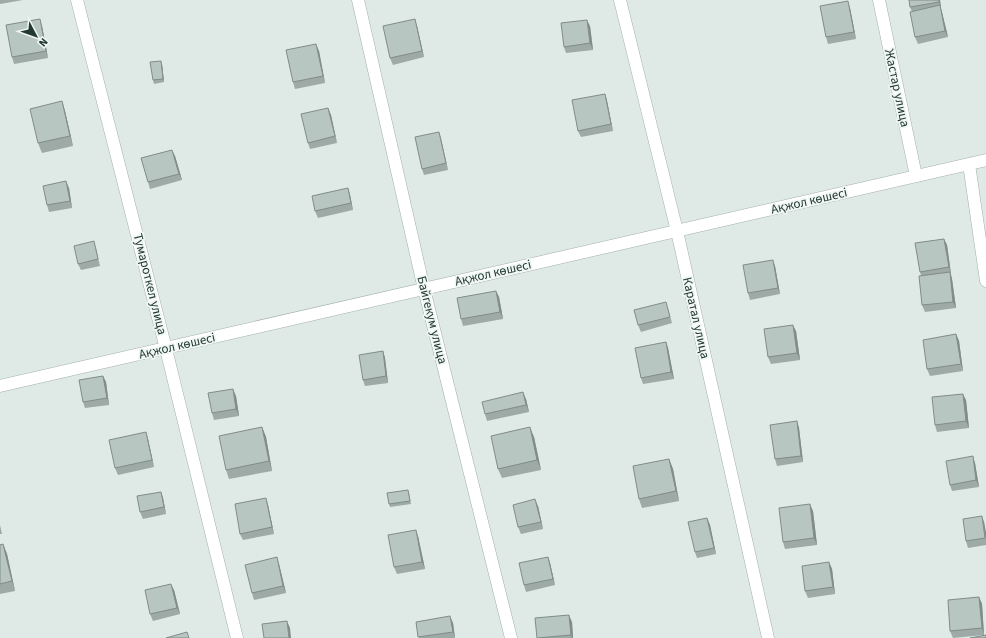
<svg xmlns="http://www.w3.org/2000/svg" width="986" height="638" viewBox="0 0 986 638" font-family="'Source Sans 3',sans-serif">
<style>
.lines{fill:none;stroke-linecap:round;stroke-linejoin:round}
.minor-casing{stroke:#a3b0ac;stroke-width:13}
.minor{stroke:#fff;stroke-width:12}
.wall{fill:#9eaaa6}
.shaded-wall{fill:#818b87}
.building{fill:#b8c6c1;stroke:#818b87}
.labels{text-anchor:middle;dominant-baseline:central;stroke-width:3.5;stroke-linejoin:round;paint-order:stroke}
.street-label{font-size:13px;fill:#223832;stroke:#eff6f3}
</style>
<rect width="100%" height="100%" fill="#dfe9e5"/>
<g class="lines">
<defs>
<path id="minor" d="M 77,0 L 166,349 L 237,638
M 358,0 L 424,289 L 511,638
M 620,0 L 677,231 L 768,638
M 879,0 L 916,176
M 969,164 L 986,281
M 0,386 L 986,160"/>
</defs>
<use href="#minor" class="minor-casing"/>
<use href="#minor" class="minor"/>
</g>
<path class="wall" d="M 0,0 L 23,0 L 0,4 Z
M 909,0 L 940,0 L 941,9 L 948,37 L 918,44 L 915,37 L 912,12 L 910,7 Z
M 850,8 L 856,39 L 828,44 L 826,37 Z
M 42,26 L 48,58 L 14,64 L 12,57 Z
M 417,26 L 424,57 L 393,65 L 390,58 Z
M 590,26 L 593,50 L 566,53 L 564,47 Z
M 319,51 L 325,83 L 295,89 L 293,82 Z
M 162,64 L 164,82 L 154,84 L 153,80 Z
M 605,94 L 607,101 L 613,131 L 581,137 L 578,131 Z
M 62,101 L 65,111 L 73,146 L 42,153 L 38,143 Z
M 328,108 L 331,115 L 337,143 L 310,149 L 308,143 Z
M 439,132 L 441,139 L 448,170 L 424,175 L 422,169 Z
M 175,156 L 182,180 L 150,189 L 148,182 Z
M 69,188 L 72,208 L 49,212 L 47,205 Z
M 348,188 L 350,195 L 353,210 L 318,218 L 315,211 Z
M 944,239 L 947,245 L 951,274 L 952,279 L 956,308 L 925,312 L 922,305 L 921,275 L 920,272 Z
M 96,248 L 100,266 L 81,270 L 78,264 Z
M 775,266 L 780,294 L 750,300 L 748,293 Z
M 496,291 L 499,297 L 503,319 L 463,326 L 461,319 Z
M 668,309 L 672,323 L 641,332 L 638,325 Z
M 796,331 L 800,360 L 771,364 L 768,357 Z
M 956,334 L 959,341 L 963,371 L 930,376 L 927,369 Z
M 666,342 L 668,348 L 674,379 L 643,384 L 641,378 Z
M 383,351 L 385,358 L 388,383 L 365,386 L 363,380 Z
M 103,376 L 106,382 L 109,405 L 85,408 L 83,402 Z
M 236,396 L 239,416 L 214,420 L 212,413 Z
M 526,399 L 529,412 L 487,421 L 485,414 Z
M 966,400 L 969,428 L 937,432 L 935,425 Z
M 797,421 L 799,428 L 803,462 L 777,466 L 775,459 Z
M 262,427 L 266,437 L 272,471 L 229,479 L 226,470 Z
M 146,432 L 148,439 L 154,467 L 118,475 L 115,468 Z
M 534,437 L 541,470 L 502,478 L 498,469 Z
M 669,459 L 673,469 L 679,501 L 642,508 L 639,499 Z
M 975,463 L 979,487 L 952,491 L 950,485 Z
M 408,490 L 409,493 L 411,504 L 390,507 L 389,504 Z
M 161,492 L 163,498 L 166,514 L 143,519 L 140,512 Z
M 268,505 L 274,534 L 243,540 L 240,534 Z
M 538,506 L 543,529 L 521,534 L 518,527 Z
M 813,511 L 817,545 L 785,549 L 783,542 Z
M 707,518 L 710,525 L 716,554 L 697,558 L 695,552 Z
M 984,522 L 986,533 L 986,545 L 968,548 L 966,541 Z
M 0,525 L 2,534 L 0,534 Z
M 418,536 L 425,569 L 397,574 L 394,567 Z
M 3,544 L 7,554 L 15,591 L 0,594 L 0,545 Z
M 548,557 L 550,563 L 555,585 L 526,592 L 524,585 Z
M 829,562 L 832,569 L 835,594 L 808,598 L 805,591 Z
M 279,564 L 286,593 L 254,600 L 252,593 Z
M 174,590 L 180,614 L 153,621 L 150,614 Z
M 979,597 L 982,604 L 984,635 L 953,638 L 950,631 Z
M 416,622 L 453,623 L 455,638 L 419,638 Z
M 572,622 L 573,638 L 537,638 Z"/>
<path class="shaded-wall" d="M 939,0 L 940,0 L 941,9 L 939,2 Z
M 848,1 L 850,8 L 856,39 L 854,32 Z
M 940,5 L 942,12 L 948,37 L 945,31 Z
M 40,19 L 42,26 L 48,58 L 46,51 Z
M 415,19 L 417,26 L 424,57 L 422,51 Z
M 587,20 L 590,26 L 593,50 L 590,43 Z
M 316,44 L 319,51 L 325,83 L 323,76 Z
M 161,61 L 162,64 L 164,82 L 163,79 Z
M 605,94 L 607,101 L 613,131 L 611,124 Z
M 62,101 L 65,111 L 73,146 L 70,136 Z
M 328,108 L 331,115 L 337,143 L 335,136 Z
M 439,132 L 441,139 L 448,170 L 446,163 Z
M 172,150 L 175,156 L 182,180 L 179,174 Z
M 66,181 L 69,188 L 72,208 L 70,201 Z
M 348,188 L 350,195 L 353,210 L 351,203 Z
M 944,239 L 947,245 L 951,274 L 949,267 Z
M 773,260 L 775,266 L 780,294 L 778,288 Z
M 950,272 L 952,279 L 956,308 L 953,302 Z
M 496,291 L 499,297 L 503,319 L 500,312 Z
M 793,325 L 796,331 L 800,360 L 797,353 Z
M 956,334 L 959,341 L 963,371 L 961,364 Z
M 666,342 L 668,348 L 674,379 L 671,372 Z
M 383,351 L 385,358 L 388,383 L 386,376 Z
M 103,376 L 106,382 L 109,405 L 107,398 Z
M 233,389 L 236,396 L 239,416 L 236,409 Z
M 523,392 L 526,399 L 529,412 L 526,405 Z
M 963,394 L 966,400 L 969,428 L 966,421 Z
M 797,421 L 799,428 L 803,462 L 801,456 Z
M 262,427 L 266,437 L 272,471 L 269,461 Z
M 530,427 L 534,437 L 541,470 L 537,460 Z
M 146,432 L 148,439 L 154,467 L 152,460 Z
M 973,456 L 975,463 L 979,487 L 976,480 Z
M 669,459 L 673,469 L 679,501 L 676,491 Z
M 161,492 L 163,498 L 166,514 L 164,507 Z
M 266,498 L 268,505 L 274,534 L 272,527 Z
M 535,499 L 538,506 L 543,529 L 541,522 Z
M 810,504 L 813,511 L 817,545 L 814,538 Z
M 982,516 L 984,522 L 986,533 L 986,540 Z
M 707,518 L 710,525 L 716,554 L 714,548 Z
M 416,530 L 418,536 L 425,569 L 422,562 Z
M 3,544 L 7,554 L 15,591 L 12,581 Z
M 277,557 L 279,564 L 286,593 L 283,586 Z
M 548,557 L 550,563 L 555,585 L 553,579 Z
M 829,562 L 832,569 L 835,594 L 833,587 Z
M 171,584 L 174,590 L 180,614 L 177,608 Z
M 979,597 L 982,604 L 984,635 L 982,628 Z
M 569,615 L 572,622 L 573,638 L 572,638 L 571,635 Z
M 450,616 L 453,623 L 455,638 L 453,632 Z
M 287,621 L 290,628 L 291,638 L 289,638 Z"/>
<path class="building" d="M 909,0 L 939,0 L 939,2 L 910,7 Z
M 848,1 L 854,32 L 826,37 L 820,6 Z
M 940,5 L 945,31 L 915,37 L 910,12 Z
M 40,19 L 46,51 L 12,57 L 6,25 Z
M 415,19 L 422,51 L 390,58 L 383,26 Z
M 587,20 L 590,43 L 564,47 L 561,23 Z
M 316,44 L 323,76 L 293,82 L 286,50 Z
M 161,61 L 163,79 L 153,80 L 150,62 Z
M 605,94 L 611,124 L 578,131 L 572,100 Z
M 62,101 L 70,136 L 38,143 L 30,109 Z
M 328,108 L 335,136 L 308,143 L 301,114 Z
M 439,132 L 446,163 L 422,169 L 415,137 Z
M 172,150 L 179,174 L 148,182 L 141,158 Z
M 66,181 L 70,201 L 47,205 L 43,186 Z
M 348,188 L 351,203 L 315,211 L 312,196 Z
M 944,239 L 949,267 L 920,272 L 915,243 Z
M 94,241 L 98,259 L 78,264 L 74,246 Z
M 773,260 L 778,288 L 748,293 L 743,265 Z
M 950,272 L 953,302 L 922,305 L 919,276 Z
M 496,291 L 500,312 L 461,319 L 457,298 Z
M 666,302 L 670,317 L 638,325 L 634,310 Z
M 793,325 L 797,353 L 768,357 L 764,329 Z
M 956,334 L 961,364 L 927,369 L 923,340 Z
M 666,342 L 671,372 L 641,378 L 635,348 Z
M 383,351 L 386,376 L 363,380 L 359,355 Z
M 103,376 L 107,398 L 83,402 L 79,380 Z
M 233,389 L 236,409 L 212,413 L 208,393 Z
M 523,392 L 526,405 L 485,414 L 482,402 Z
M 963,394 L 966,421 L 935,425 L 932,397 Z
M 797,421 L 801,456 L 775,459 L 770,425 Z
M 262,427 L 269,461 L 226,470 L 219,436 Z
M 530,427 L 537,460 L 498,469 L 491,436 Z
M 146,432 L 152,460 L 115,468 L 109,440 Z
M 973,456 L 976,480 L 950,485 L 946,461 Z
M 669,459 L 676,491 L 639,499 L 633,466 Z
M 408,490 L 410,501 L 389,504 L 387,493 Z
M 161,492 L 164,507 L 140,512 L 137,496 Z
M 266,498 L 272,527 L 240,534 L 235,504 Z
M 535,499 L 541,522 L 518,527 L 513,505 Z
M 810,504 L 814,538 L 783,542 L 779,508 Z
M 982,516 L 985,538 L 966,541 L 963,519 Z
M 707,518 L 714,548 L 695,552 L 688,522 Z
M 416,530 L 422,562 L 394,567 L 388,535 Z
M 3,544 L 12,581 L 0,584 L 0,545 Z
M 277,557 L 283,586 L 252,593 L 245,565 Z
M 548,557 L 553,579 L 524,585 L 519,563 Z
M 829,562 L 833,587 L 805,591 L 802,566 Z
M 171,584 L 177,608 L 150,614 L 145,590 Z
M 979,597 L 982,628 L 950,631 L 948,600 Z
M 569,615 L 571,635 L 537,638 L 535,618 Z
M 450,616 L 453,632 L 418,637 L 416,622 Z
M 287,621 L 289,638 L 264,638 L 262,624 Z
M 187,632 L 189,638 L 166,638 Z
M 986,635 L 986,638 L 970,638 Z"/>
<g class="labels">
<g class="street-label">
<text transform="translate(897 88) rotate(78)">Жастар улица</text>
<text transform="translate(809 201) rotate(-13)">Ақжол көшесі</text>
<text transform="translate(493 273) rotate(-13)">Ақжол көшесі</text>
<text transform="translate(150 284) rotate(76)">Тумароткел улица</text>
<text transform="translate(696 318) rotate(77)">Каратал улица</text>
<text transform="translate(432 320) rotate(76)">Байгекум улица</text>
<text transform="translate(177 346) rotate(-13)">Ақжол көшесі</text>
</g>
</g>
<g transform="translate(36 36) rotate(131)" stroke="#eff6f3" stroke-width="3" paint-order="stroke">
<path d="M0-3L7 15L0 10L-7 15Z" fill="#223832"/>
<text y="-6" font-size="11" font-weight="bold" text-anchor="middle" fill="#223832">N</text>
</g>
</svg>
